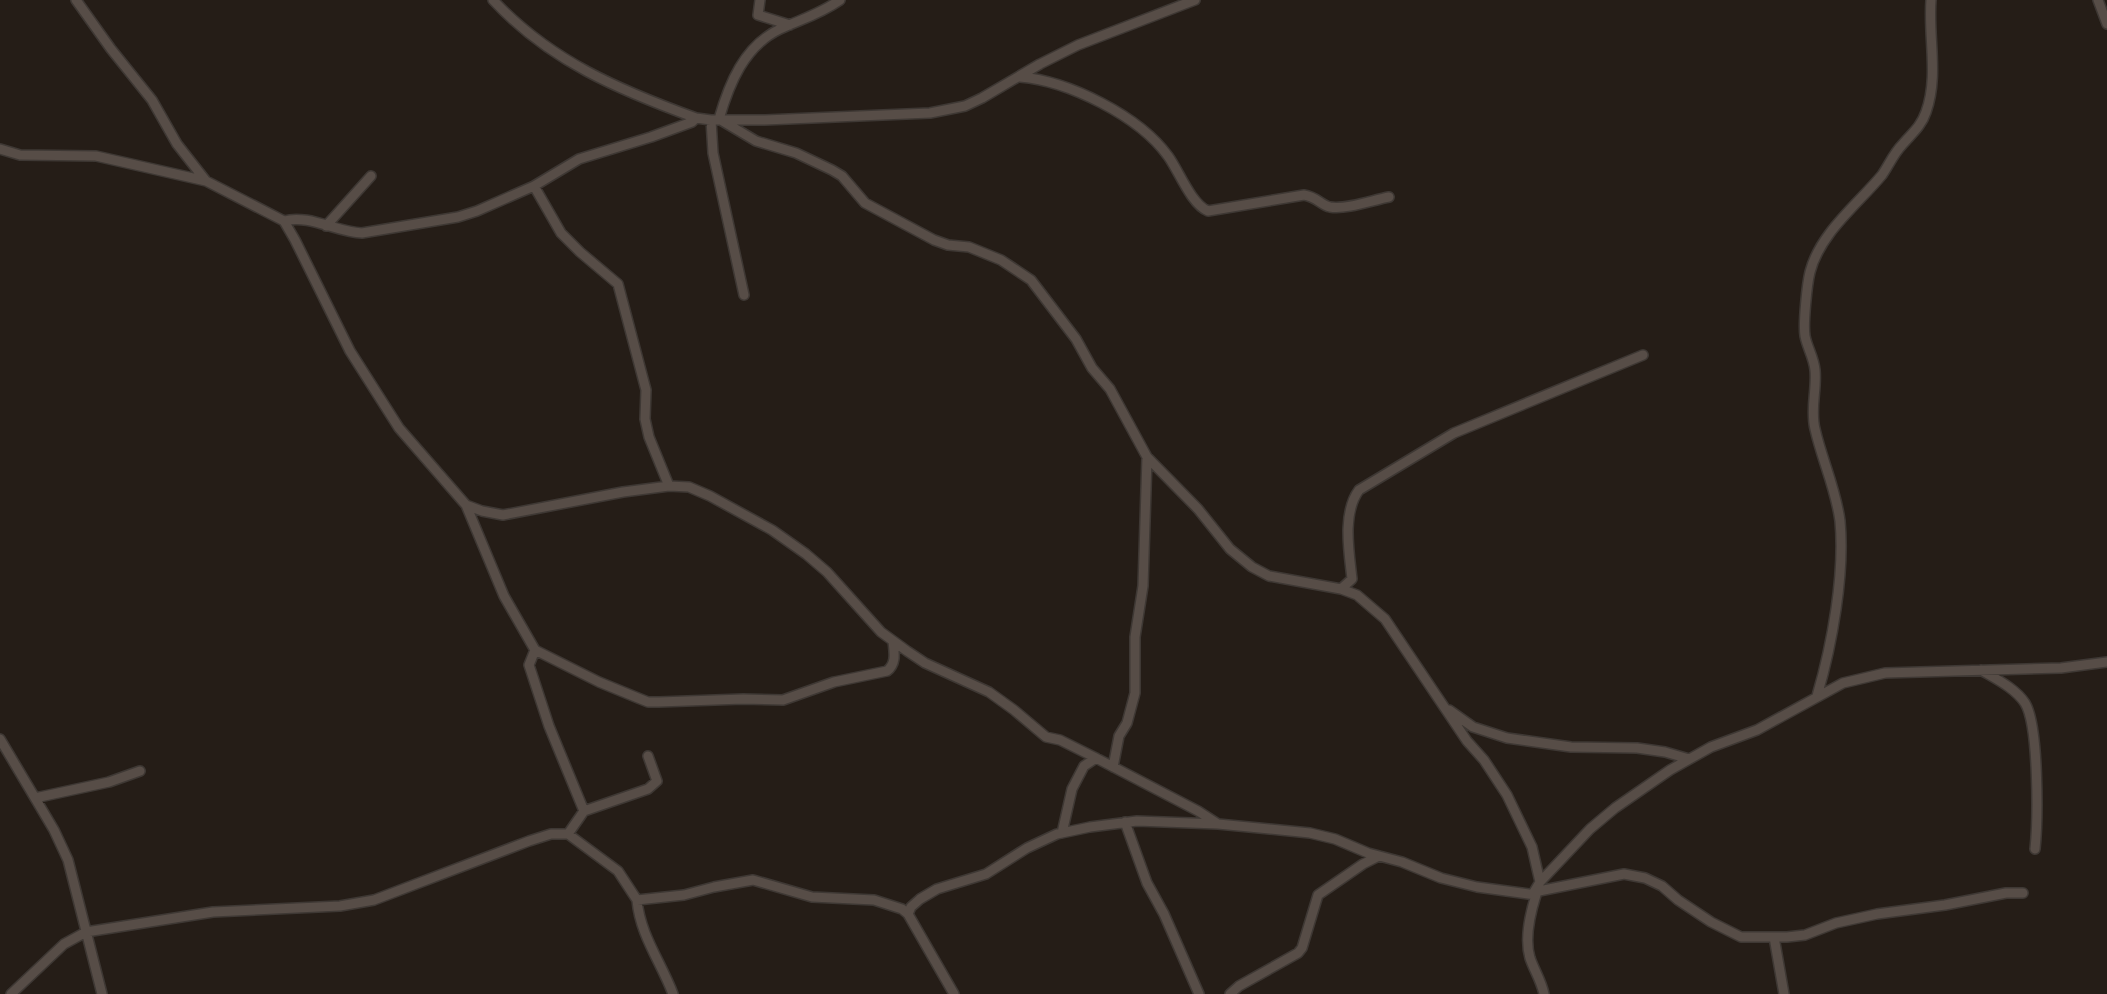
<svg xmlns="http://www.w3.org/2000/svg" width="2107" height="994" viewBox="0 0 2107 994" font-family="Rubik,sans-serif">
<style>
.lines{fill:none;stroke-linecap:round;stroke-linejoin:round}
.minor-casing{stroke:#3e3834;stroke-width:12}
.minor{stroke:#574d47;stroke-width:9}
</style>
<rect width="100%" height="100%" fill="#251d17"/>
<g class="lines">
<defs>
<path id="minor" d="M 76,0 L 111,49 L 152,100 L 177,144 L 206,181
M 493,0 C 550,61 619,90 696,118 L 711,120 L 765,120 L 930,113 L 965,106 L 982,98 L 1040,64 L 1078,45 L 1195,0
M 760,0 L 758,15 L 790,25
M 840,0 C 820,14 802,19 780,29 C 744,46 729,84 719,119 L 756,141 L 796,153 L 832,170 L 842,176 L 865,203 L 934,240 L 948,245 L 969,247 L 1001,260 L 1031,280 L 1076,339 L 1092,368 L 1110,389 L 1147,457 L 1198,509 L 1230,549 L 1252,567 L 1269,576 L 1341,589 L 1357,595 L 1385,619 L 1467,741 L 1484,760 L 1507,795 L 1532,847 L 1540,882 L 1534,892 L 1536,895 C 1530,914 1524,938 1530,958 C 1534,970 1541,980 1544,994
M 2098,0 L 2107,24
M 1020,77 C 1069,81 1139,116 1168,156 C 1179,171 1191,204 1208,211 L 1304,195 C 1317,197 1321,205 1330,207 C 1346,210 1373,200 1389,197
M 711,120 L 713,153 L 744,295
M 0,149 L 20,155 L 96,156 L 206,181 L 284,221 L 295,240 L 350,351 L 399,428 L 466,505 L 482,511 L 503,515 L 623,492 L 669,486 L 689,487 L 710,496 L 772,530 L 806,554 L 827,572 L 881,632 L 907,651 L 925,663 L 989,692 L 1014,710 L 1046,737 L 1060,740 L 1096,758 L 1198,811 L 1218,824
M 534,186 L 561,233 L 580,252 L 618,284 L 646,390 L 645,419 L 649,437 L 669,486
M 284,221 C 309,214 336,232 362,233 L 458,217 L 477,211 L 534,186 L 579,159 L 651,137 L 692,122 L 696,118
M 326,226 L 371,176
M 466,505 L 504,596 L 535,650 L 599,682 L 638,698 L 648,702 L 659,702 L 743,699 L 783,700 L 834,682 L 887,671 C 897,663 894,652 893,641
M 1341,589 L 1352,579 C 1349,552 1342,513 1359,490 L 1454,433 L 1643,355
M 535,650 L 529,665 L 549,726 L 584,811 L 568,834
M 1981,670 C 1996,679 2015,688 2025,703 C 2039,726 2038,820 2035,849
M 1817,696 C 1832,645 1845,574 1840,521 C 1836,489 1822,460 1815,429 C 1810,409 1817,390 1815,370 C 1814,358 1807,347 1805,336 C 1803,324 1807,284 1810,272 C 1820,233 1857,205 1882,175 C 1889,165 1894,153 1902,145 C 1911,134 1921,127 1926,112 C 1939,76 1928,37 1931,0
M 1449,710 L 1473,727 L 1507,738 L 1571,747 L 1637,748 L 1665,752 L 1689,759
M 0,739 L 54,830 L 68,860 L 102,994
M 1113,767 L 1119,736 L 1127,723 L 1135,693 L 1135,637 L 1143,586 L 1147,457
M 35,798 L 109,782 L 140,771
M 584,811 L 648,789 L 657,781 L 648,756
M 1125,822 L 1147,883 L 1164,914 L 1199,994
M 1062,833 L 1072,789 L 1084,766 L 1096,758
M 1540,882 L 1590,829 L 1615,808 L 1670,770 L 1711,747 L 1757,730 L 1843,683 L 1885,673 L 2061,668 L 2107,662
M 1534,892 L 1624,874 L 1645,878 L 1662,886 L 1678,900 L 1711,922 L 1741,937 L 1787,937 L 1805,935 L 1836,923 L 1877,914 L 1945,905 L 2006,893 L 2023,893
M 637,900 C 640,935 661,962 673,994
M 908,914 L 911,907 L 920,899 L 937,889 L 986,874 L 1027,848 L 1057,834 L 1090,827 L 1137,821 L 1218,824 L 1310,833 L 1335,839 L 1368,853 L 1402,862 L 1441,878 L 1477,887 L 1536,895
M 1774,937 L 1784,994
M 11,994 L 64,944 L 86,932 L 213,912 L 340,906 L 374,900 L 529,841 L 551,834 L 568,834 L 618,871 L 637,900 L 684,895 L 714,887 L 753,880 L 812,897 L 874,900 L 902,909 L 908,914 L 954,994
M 1230,994 L 1239,986 L 1298,953 L 1302,948 L 1318,895 L 1363,864 L 1379,856"/>
</defs>
<use href="#minor" class="minor-casing"/>
<use href="#minor" class="minor"/>
</g>
</svg>
